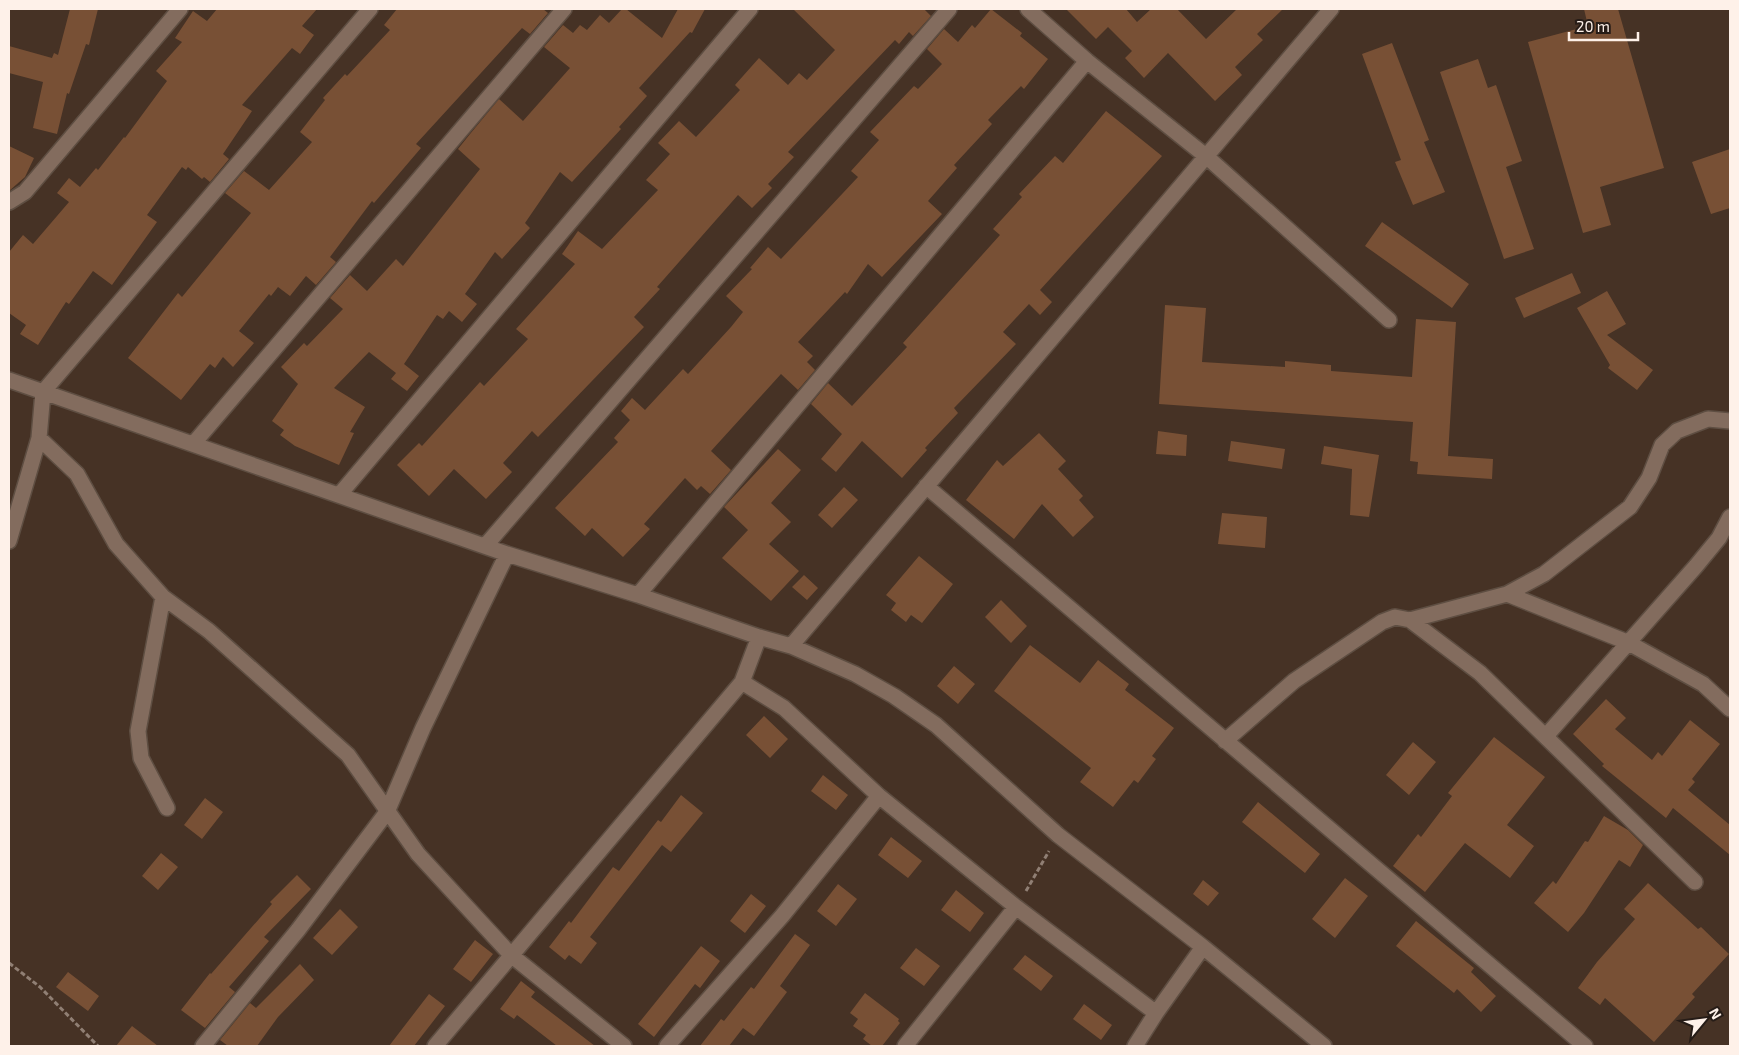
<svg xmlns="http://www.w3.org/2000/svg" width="1739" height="1055" viewBox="0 0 1739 1055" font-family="'Exo 2',sans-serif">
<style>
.building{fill:#785035}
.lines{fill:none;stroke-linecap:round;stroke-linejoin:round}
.minor-casing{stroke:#5e4e42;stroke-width:18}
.path{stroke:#907f74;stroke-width:3;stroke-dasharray:5 2.5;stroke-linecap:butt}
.minor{stroke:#836c5e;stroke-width:15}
</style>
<rect width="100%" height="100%" fill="#463225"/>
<path class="building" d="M 70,9 L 98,9 L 89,45 L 86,44 L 69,94 L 67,93 L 57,134 L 33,128 L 43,82 L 9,73 L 9,46 L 52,58 L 54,53 L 58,55 Z
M 217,9 L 317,9 L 302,26 L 314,35 L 300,54 L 292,48 L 242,105 L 252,111 L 223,154 L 229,159 L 210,182 L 204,177 L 202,179 L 188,167 L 186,170 L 182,167 L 147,215 L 157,222 L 112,285 L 93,271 L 69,304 L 66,302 L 38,345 L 20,334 L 26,325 L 9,313 L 9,252 L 23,235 L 33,244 L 69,202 L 57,193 L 69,178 L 80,187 L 96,168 L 98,170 L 124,137 L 125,138 L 167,81 L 156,71 L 182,42 L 175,38 L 193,11 L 207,21 Z
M 397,9 L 543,9 L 548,13 L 530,34 L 522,28 L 416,144 L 421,148 L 374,203 L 372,201 L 330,257 L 336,262 L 316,285 L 306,276 L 290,296 L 278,287 L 271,296 L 269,294 L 239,331 L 254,343 L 233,367 L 223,357 L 215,368 L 210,364 L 181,400 L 128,358 L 178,293 L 182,297 L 251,213 L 225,193 L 244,171 L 269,190 L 312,142 L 300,132 L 325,100 L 323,98 L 345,74 L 347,76 L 390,30 L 384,25 Z
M 622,9 L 626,9 L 662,38 L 678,9 L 705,9 L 692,33 L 690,32 L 639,88 L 647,96 L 619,127 L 621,129 L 572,182 L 560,172 L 525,223 L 530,228 L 502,259 L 495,252 L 465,294 L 477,304 L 462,322 L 449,311 L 443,319 L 437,315 L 404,364 L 419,376 L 407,391 L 391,379 L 396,373 L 369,352 L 334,388 L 365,407 L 350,432 L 354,433 L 339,465 L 295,446 L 280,435 L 284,430 L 272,421 L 298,384 L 281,367 L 304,343 L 307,346 L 343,309 L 330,298 L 350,275 L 367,291 L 396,259 L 403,266 L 480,169 L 458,149 L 470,134 L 499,99 L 523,121 L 570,68 L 544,47 L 563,25 L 573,33 L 580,25 L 587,30 L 600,15 L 609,23 Z
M 793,9 L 924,9 L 931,16 L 913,36 L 909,32 L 899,44 L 895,40 L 788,152 L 794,157 L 768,184 L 772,188 L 752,208 L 738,195 L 657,287 L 660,289 L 634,317 L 644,327 L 538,437 L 532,431 L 503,463 L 512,472 L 486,499 L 454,469 L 429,496 L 397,465 L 419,443 L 422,446 L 480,382 L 484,386 L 528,339 L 516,329 L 575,264 L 562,254 L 578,231 L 602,249 L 658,190 L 646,180 L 670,154 L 658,143 L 679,121 L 696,137 L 740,90 L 735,85 L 759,58 L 788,85 L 799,73 L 807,80 L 835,50 Z
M 991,9 L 1022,33 L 1020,36 L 1048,59 L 1024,89 L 1021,86 L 988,120 L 992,124 L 954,165 L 957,168 L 928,201 L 942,214 L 882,277 L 868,264 L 847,294 L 845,292 L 798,342 L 813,356 L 807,362 L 815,370 L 798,390 L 781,374 L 711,451 L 731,470 L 710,494 L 701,486 L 697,490 L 685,478 L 644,524 L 650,529 L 623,557 L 592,528 L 585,536 L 555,508 L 618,442 L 614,438 L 630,420 L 621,411 L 632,398 L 645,410 L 683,369 L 688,374 L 731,327 L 743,312 L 726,296 L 752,269 L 750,268 L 768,247 L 781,259 L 858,177 L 851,171 L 879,140 L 870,132 L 914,86 L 918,89 L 942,64 L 927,49 L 944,29 L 958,42 L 972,25 L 975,28 Z
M 1066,9 L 1126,9 L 1137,22 L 1151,9 L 1177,9 L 1206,39 L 1237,9 L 1283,9 L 1257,34 L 1263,40 L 1235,67 L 1242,75 L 1215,101 L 1168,53 L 1144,78 L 1125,58 L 1132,51 L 1108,27 L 1096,39 Z
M 1584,9 L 1618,9 L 1664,168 L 1600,187 L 1611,225 L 1583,233 L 1528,42 L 1588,26 Z
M 1392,43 L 1429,140 L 1424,142 L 1445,192 L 1413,205 L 1395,162 L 1401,160 L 1362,54 Z
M 1478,59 L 1488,88 L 1496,85 L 1522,161 L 1506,167 L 1534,249 L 1504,259 L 1440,72 Z
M 1106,111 L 1162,156 L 1040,290 L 1052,302 L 1040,315 L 1029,304 L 1003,332 L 1016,344 L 954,408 L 958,413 L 925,448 L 927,450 L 902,478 L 862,441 L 836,472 L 821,459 L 842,434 L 811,404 L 828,383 L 852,406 L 907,347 L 903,343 L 1000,235 L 993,229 L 1022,197 L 1019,194 L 1055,156 L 1063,163 Z
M 9,146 L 34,158 L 25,177 L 9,191 Z
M 1730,149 L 1730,208 L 1711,214 L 1692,162 Z
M 1382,222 L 1469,284 L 1452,308 L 1365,246 Z
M 1572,273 L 1581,293 L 1524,318 L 1515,298 Z
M 1607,291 L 1626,324 L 1607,335 L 1653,370 L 1637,390 L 1608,368 L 1610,365 L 1577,308 Z
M 1165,305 L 1206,308 L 1202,362 L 1285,367 L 1285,361 L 1331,365 L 1331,371 L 1412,377 L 1416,319 L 1456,322 L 1448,456 L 1493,459 L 1492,479 L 1417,474 L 1418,462 L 1410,461 L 1413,422 L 1159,404 Z
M 1158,431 L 1187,435 L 1186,456 L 1156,454 Z
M 1039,433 L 1066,461 L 1058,469 L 1083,496 L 1079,500 L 1094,517 L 1073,537 L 1042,504 L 1014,539 L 966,500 L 997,460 L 1003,466 Z
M 1231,441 L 1285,449 L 1282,469 L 1228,461 Z
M 1324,446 L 1379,455 L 1369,517 L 1350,515 L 1352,469 L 1321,464 Z
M 778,449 L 801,470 L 771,503 L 791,522 L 769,544 L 799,571 L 771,601 L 722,558 L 748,530 L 724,507 Z
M 844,487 L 858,500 L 832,528 L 818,515 Z
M 1222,513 L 1267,517 L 1265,548 L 1218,544 Z
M 919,556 L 953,584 L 922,623 L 911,615 L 906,622 L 891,610 L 896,603 L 886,595 Z
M 804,575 L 818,588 L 807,600 L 792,587 Z
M 1001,600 L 1027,626 L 1011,643 L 985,617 Z
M 1030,645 L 1080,683 L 1098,660 L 1129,684 L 1125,690 L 1174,728 L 1152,756 L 1156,759 L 1138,783 L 1134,780 L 1113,807 L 1080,782 L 1091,768 L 994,691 Z
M 954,666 L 975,684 L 958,704 L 937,686 Z
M 1606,699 L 1626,718 L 1615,729 L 1652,760 L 1658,752 L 1662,756 L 1690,720 L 1720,744 L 1692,779 L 1695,782 L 1688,790 L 1730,825 L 1730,855 L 1673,808 L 1666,818 L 1602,766 L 1604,764 L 1573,734 Z
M 764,716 L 788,739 L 770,758 L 746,735 Z
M 1494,737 L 1545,777 L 1507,825 L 1534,846 L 1510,878 L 1465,843 L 1425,892 L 1393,866 L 1418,834 L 1421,837 L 1452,796 L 1448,793 Z
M 1413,742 L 1436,762 L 1409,795 L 1386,775 Z
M 823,775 L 848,795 L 836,810 L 811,791 Z
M 681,795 L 703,813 L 671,852 L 662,845 L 590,937 L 597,943 L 581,964 L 569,955 L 565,960 L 549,947 L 569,921 L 571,923 L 613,867 L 619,871 L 658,820 L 661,822 Z
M 205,798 L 223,812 L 202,839 L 184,825 Z
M 1258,802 L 1320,854 L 1305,873 L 1242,822 Z
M 1604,816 L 1628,830 L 1643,845 L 1630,867 L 1619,860 L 1584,913 L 1568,932 L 1534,903 L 1553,881 L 1556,884 L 1585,841 L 1588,842 Z
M 891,837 L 922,861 L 908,878 L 878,855 Z
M 161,853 L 178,867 L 158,890 L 142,876 Z
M 297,875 L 311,889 L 264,937 L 269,941 L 229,987 L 235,992 L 205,1028 L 181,1010 L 210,973 L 211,974 L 272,904 L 270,902 Z
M 1345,878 L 1368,896 L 1335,938 L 1312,919 Z
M 1203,880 L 1219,893 L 1208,906 L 1193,894 Z
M 1648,883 L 1698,929 L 1701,927 L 1729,954 L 1692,994 L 1695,997 L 1654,1042 L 1605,998 L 1600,1005 L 1578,988 L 1597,962 L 1635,919 L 1624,909 Z
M 838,884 L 857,899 L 836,926 L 817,911 Z
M 956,890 L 984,913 L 970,932 L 941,910 Z
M 751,894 L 766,906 L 745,933 L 730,921 Z
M 340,909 L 358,927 L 332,955 L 313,938 Z
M 1416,921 L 1474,968 L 1471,972 L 1496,996 L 1481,1012 L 1457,989 L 1454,993 L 1396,946 Z
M 795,934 L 810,945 L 780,986 L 787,992 L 754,1036 L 743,1028 L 729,1046 L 700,1046 L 721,1019 L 724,1021 L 751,987 L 754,989 Z
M 475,940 L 493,954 L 471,982 L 453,969 Z
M 701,946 L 720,961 L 700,988 L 695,984 L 654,1037 L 638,1024 Z
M 916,948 L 940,966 L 924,986 L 900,968 Z
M 1025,955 L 1053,976 L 1041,991 L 1013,969 Z
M 300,964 L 314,980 L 278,1017 L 257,1046 L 228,1046 L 220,1040 L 250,1003 L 256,1008 Z
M 68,972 L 99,996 L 88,1011 L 56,987 Z
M 521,981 L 535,992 L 531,997 L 595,1046 L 557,1046 L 517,1015 L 514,1019 L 500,1009 Z
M 865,993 L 899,1019 L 898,1021 L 900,1023 L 882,1046 L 872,1046 L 863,1039 L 866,1035 L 853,1026 L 858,1019 L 850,1013 Z
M 429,994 L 445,1006 L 414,1046 L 389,1046 Z
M 1084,1004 L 1112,1025 L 1101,1040 L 1073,1019 Z
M 132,1026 L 158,1046 L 116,1046 Z"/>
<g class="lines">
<defs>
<path id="minor" d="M 1028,9 L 1087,61 L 1207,157 L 1389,320
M 9,202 L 25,192 L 180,9
M 9,380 L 507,554 L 638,595 L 759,637 L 791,646 L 855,674 L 894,696 L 936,725 L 1058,835 L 1203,947 L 1324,1046
M 39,438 L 77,474 L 116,544 L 163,597 L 209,631 L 348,755 L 418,854 L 511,955 L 624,1046
M 194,443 L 564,9
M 926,486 L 1585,1046
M 340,494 L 750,9
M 9,541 L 39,438 L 43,392 L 370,9
M 486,545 L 949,9
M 1507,594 L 1627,642 L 1703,684 L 1730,709
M 638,595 L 1087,61
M 163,597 L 138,731 L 141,758 L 167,808
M 1410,620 L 1507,594 L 1544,574 L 1630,507 L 1649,478 L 1662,445 L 1677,431 L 1708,419 L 1730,421
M 791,646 L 1331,9
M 742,682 L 759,637
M 1546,736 L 1696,566 L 1719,538 L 1730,517
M 1225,741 L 1294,681 L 1382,622 L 1395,617 L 1410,620 L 1480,673 L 1695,882
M 203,1046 L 298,930 L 387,812 L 423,728 L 507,554
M 435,1046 L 742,682 L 784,708 L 879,796 L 1016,907 L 1156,1013
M 667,1046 L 782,916 L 879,796
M 905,1046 L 1016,907
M 1135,1046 L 1156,1013 L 1203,947"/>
</defs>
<use href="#minor" class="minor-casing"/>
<path class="path" d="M 1026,891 L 1049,851
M 9,963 L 40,987 L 98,1046"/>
<use href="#minor" class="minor"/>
</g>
<rect width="1739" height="1055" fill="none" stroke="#fef1e9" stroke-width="20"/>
<g transform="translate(1704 1020) rotate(61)" stroke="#261c17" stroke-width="4" paint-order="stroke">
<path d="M0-4L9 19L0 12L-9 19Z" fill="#fef1e9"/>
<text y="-8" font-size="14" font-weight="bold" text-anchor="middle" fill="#fef1e9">N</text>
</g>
<path d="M1569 32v8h69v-8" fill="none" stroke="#fef1e9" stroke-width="2.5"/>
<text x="1576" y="32" font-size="15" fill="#fef1e9" stroke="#261c17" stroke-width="4" paint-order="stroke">20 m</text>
</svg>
